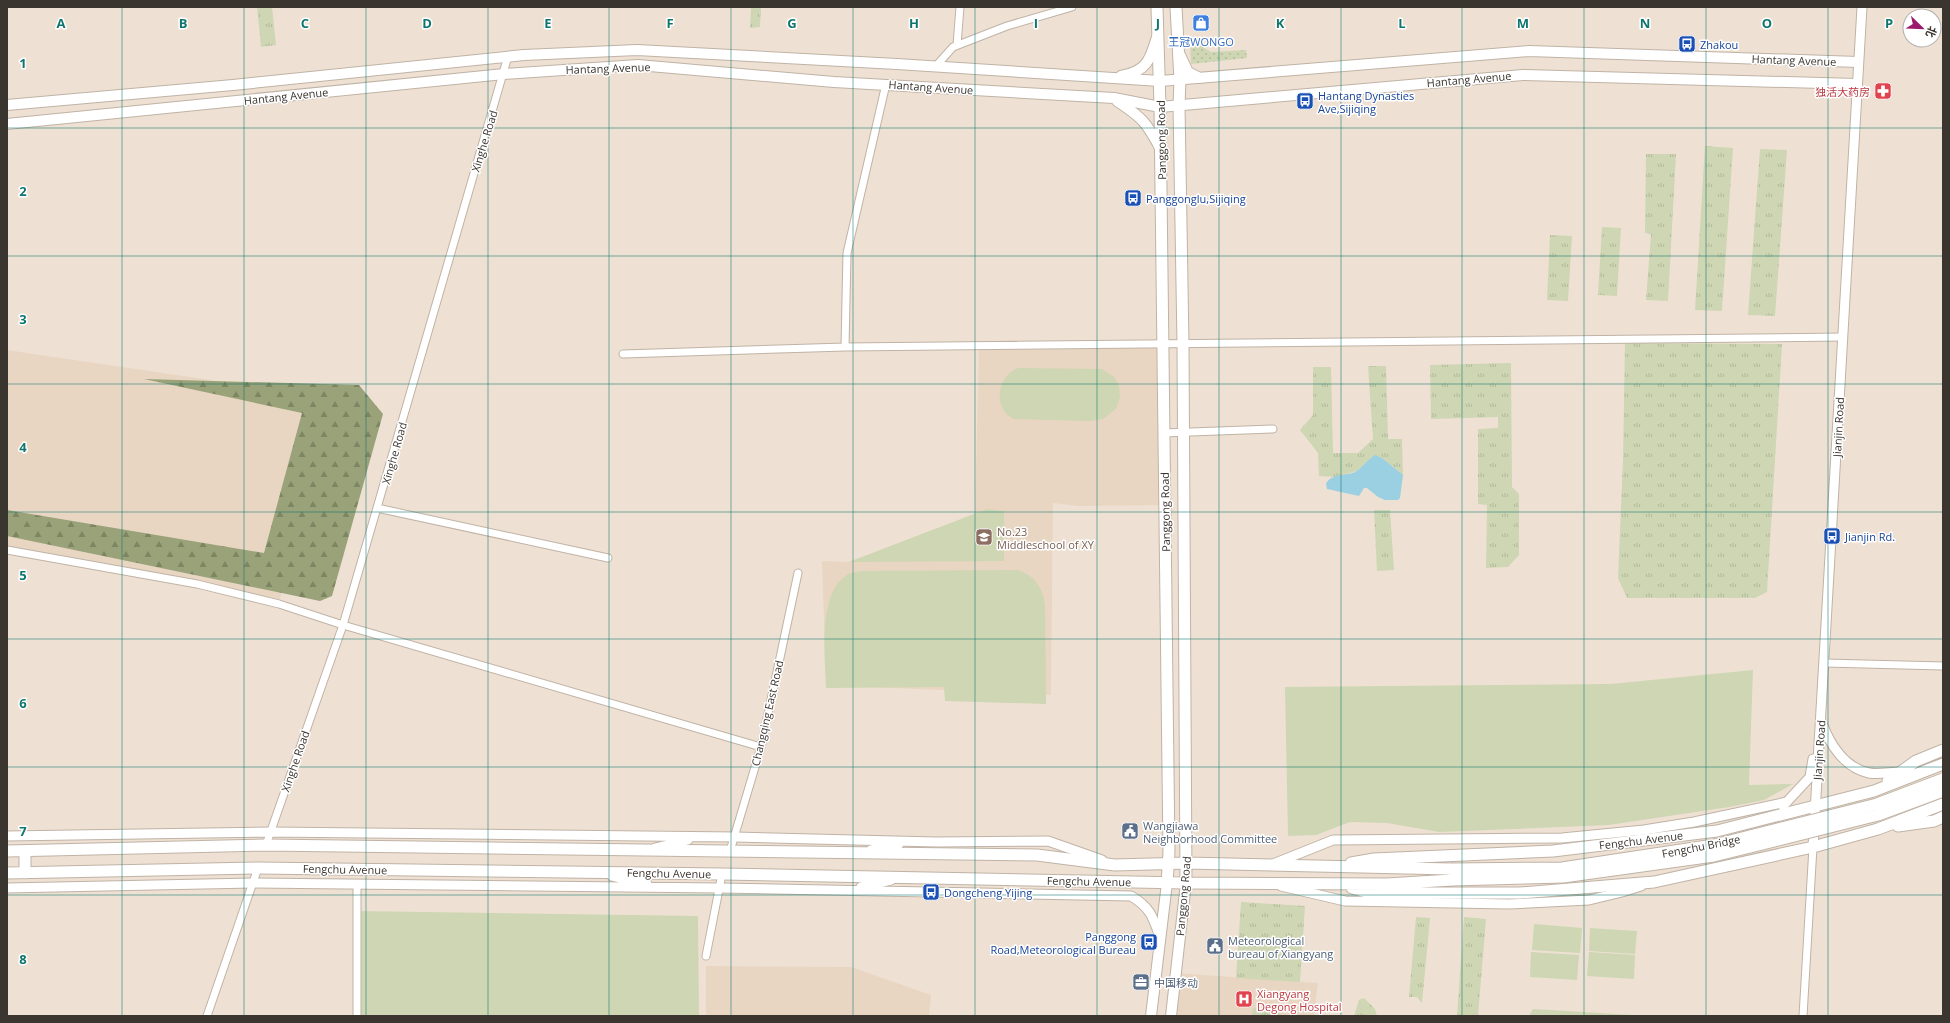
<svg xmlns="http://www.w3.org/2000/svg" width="1950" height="1023" viewBox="0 0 1950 1023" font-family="'Open Sans','Noto Sans SC',sans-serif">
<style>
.built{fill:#e8d6c2}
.grass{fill:#ced6b3}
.forest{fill:url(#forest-firs)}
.park{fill:url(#park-tufts)}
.garden{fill:url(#garden-dots)}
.water{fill:#9bd0e2}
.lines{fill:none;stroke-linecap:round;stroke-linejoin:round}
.minor-casing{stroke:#c0b3a6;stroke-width:9}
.tertiary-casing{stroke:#c0b3a6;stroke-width:11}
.secondary-casing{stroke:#c0b3a6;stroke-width:12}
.primary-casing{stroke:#c0b3a6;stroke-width:13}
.minor{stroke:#fff;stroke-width:7}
.tertiary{stroke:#fff;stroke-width:9}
.secondary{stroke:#fff;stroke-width:10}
.primary{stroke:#fff;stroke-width:11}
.primary-bridge-casing{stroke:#c0b3a6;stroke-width:13;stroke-linecap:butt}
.primary-bridge{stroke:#fff;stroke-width:11}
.grid{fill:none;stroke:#0f766e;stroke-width:1;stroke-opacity:0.55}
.labels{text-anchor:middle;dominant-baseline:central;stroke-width:3;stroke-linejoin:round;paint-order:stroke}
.shop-label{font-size:11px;fill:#366cbe;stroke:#fff}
.transit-label{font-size:11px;fill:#164399;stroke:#fff;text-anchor:start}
.street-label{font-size:11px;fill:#3b3530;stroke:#fff}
.health-label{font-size:11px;fill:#be3a42;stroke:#fff;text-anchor:end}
.education-label{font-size:11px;fill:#785e54;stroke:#fff;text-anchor:start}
.service-label{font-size:11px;fill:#4e5e75;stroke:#fff;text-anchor:start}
.grid-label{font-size:13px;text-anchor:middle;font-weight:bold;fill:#0f766e;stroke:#fff;stroke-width:3;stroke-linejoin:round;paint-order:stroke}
</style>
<defs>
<pattern id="forest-firs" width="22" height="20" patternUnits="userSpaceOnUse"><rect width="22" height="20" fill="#99a278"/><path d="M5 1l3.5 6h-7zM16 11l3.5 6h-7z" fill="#7e8563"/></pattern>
<pattern id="park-tufts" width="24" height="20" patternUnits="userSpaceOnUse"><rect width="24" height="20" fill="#ced6b3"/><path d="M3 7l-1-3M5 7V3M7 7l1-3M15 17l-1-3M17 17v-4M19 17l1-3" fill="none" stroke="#b2b89a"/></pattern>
<pattern id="garden-dots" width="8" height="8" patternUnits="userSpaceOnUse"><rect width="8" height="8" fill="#ced6b3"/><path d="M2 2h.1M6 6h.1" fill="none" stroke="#b2b89a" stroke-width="1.8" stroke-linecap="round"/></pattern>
</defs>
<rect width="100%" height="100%" fill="#eee1d3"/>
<path class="built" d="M 1163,344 L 1162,505 L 1078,506 L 1053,503 L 1051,695 L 826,685 L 822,561 L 849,562 L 975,514 L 979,346 Z
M 7,350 L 326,397 L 279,604 L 197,584 L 7,550 Z
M 706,966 L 851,967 L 931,995 L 929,1016 L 706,1016 Z
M 1175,973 L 1318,983 L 1314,1016 L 1171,1016 Z"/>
<path class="grass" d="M 1018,368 L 1102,369 L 1114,377 L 1119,386 L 1120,397 L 1116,409 L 1103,419 L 1090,421 L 1014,419 C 992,409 997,376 1018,368 Z
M 987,509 L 1004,511 L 1004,561 L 849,562 Z
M 1018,570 C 1035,576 1042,587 1045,604 L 1046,704 L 945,701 L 944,687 L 826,688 C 825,658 818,598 844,577 C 848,573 856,572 862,571 Z
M 1753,670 L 1749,785 L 1793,784 L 1764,800 L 1729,807 L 1609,825 L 1439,832 L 1387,823 L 1350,822 L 1316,835 L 1288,836 L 1285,687 L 1611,684 Z
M 357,911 L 698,916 L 699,1016 L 357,1016 Z
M 1534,924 L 1582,928 L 1580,953 L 1532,950 Z
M 1590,928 L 1637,931 L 1635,954 L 1589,951 Z
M 1531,952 L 1579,955 L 1577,980 L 1530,977 Z
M 1589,952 L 1635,955 L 1634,979 L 1587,976 Z
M 1533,1009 L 1633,1015 L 1634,1016 L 1529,1016 Z"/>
<path class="forest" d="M 144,379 L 359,385 L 383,414 L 332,596 L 320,601 L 7,536 L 7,510 L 264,553 L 302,413 Z"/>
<path class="park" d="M 257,7 L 272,7 L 276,45 L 261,47 Z
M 751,7 L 761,7 L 760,27 L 750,28 Z
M 1705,146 L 1733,148 L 1722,311 L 1695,310 Z
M 1760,149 L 1787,150 L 1775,316 L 1748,315 Z
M 1646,154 L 1676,154 L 1668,301 L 1646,300 L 1651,234 L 1645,233 Z
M 1602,227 L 1621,228 L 1617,296 L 1598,295 Z
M 1550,235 L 1572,236 L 1568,301 L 1547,300 Z
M 1625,343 L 1782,344 L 1767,592 L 1755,598 L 1627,598 L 1618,578 L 1623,460 Z
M 1511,363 L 1512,487 L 1519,494 L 1519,555 L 1508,567 L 1486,568 L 1487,505 L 1478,504 L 1478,429 L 1498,428 L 1498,417 L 1431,419 L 1430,365 Z
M 1368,366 L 1386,366 L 1388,439 L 1402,439 L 1403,475 L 1382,458 L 1372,457 L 1357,471 L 1335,477 L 1319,476 L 1318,453 L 1300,430 L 1313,415 L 1313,367 L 1331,367 L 1333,453 L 1358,453 L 1373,439 Z
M 1374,510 L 1390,510 L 1394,570 L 1377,571 Z
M 1241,902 L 1305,906 L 1300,982 L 1236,978 Z
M 1416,917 L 1430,918 L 1422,1003 L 1417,997 L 1409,997 Z
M 1464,917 L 1486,919 L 1478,1016 L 1457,1016 Z
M 1364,998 L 1375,1009 L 1377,1016 L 1354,1016 L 1359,1000 Z
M 1253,1008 L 1281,1011 L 1280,1016 L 1252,1016 Z"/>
<path class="garden" d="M 1190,39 L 1211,52 L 1246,50 L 1247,58 L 1191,64 Z"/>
<path class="water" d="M 1375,455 L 1382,458 L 1403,475 L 1400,498 L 1398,500 L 1385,500 L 1378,497 L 1367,488 L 1364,488 L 1359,496 L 1327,489 L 1326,484 C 1331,473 1346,476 1355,472 C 1361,469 1368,459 1375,455 Z"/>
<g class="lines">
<defs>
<path id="minor" d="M 957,45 L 960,7
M 936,66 L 953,47 L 1007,26 L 1072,7
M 886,84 L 847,253 L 845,347 L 1843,337
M 623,354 L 845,347
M 1164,433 L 1273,429
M 377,508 L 608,558
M 7,550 L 197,584 L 279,604 L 343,625 L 761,747
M 1825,663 L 1943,666
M 266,845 L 343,625 L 508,56
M 730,851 L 761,747 L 798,573
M 357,884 L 357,1016
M 706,956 L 722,874
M 207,1016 L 258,868
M 1803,1016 L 1813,847"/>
<path id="tertiary" d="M 1822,723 C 1830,745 1845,768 1869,773 C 1879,775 1891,772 1900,772
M 1783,806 L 1810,777 L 1813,759
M 7,836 L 271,832 L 735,837 L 936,842 L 1048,841 L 1102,860
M 1813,847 L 1862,7
M 655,848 L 688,840
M 871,850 L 899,844
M 1273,864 L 1333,840 L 1562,838 L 1644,830 L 1694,822 L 1787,802
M 612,876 L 647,884
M 1281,886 L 1345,901 L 1509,904 L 1589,900 L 1622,892 L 1641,886
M 861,887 L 891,880
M 7,888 L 253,883 L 719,888 L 1131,896 C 1150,907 1153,917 1160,937"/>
<path id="secondary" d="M 1180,55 L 1188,72 L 1200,78
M 1121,76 C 1147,71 1150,60 1157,37
M 1117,101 C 1143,118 1147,123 1161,150
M 7,105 L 233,85 L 524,55 L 637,50 L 897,64 L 1160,81 L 1529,51 L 1858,62
M 7,124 L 504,74 L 638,65 L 834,82 L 1114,98 L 1160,107 L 1523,75 L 1857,84
M 1151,1016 L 1167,883
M 1171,1016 L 1186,883"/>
<path id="primary" d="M 1157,7 L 1160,107 L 1169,852 L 1167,883
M 1176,7 L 1180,80 L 1179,105 L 1183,344 L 1186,883
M 1888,781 L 1916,761 L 1943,750
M 1898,826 L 1934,821 L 1943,817
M 7,851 L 266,845 L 1037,855 L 1115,865 L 1187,863 L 1451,869
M 1351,863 L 1374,859 L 1553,851 L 1717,831 L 1874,791 L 1943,764
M 7,873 L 258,868 L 722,874 L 1186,883 L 1387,884 L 1452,880
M 25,873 L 25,851
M 1352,888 L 1370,893 L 1520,893 L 1654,882 L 1813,847 L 1878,829 L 1943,804"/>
</defs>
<use href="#minor" class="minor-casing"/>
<use href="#tertiary" class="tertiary-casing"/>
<use href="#secondary" class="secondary-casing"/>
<use href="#primary" class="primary-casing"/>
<use href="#minor" class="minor"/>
<use href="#tertiary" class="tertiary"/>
<use href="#secondary" class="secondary"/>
<use href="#primary" class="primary"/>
<defs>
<path id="primary-bridge" d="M 1451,869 L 1562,868 L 1714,845 L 1877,804 L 1943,779
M 1452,880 L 1563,877 L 1714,856 L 1878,815 L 1943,791"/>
</defs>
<use href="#primary-bridge" class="primary-bridge-casing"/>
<use href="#primary-bridge" class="primary-bridge"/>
</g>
<path class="grid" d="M 122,7 L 122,1016M 244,7 L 244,1016M 366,7 L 366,1016M 488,7 L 488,1016M 609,7 L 609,1016M 731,7 L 731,1016M 853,7 L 853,1016M 975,7 L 975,1016M 1097,7 L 1097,1016M 1219,7 L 1219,1016M 1341,7 L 1341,1016M 1462,7 L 1462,1016M 1584,7 L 1584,1016M 1706,7 L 1706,1016M 1828,7 L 1828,1016M 7,128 L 1943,128M 7,256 L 1943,256M 7,384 L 1943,384M 7,512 L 1943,512M 7,639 L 1943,639M 7,767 L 1943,767M 7,895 L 1943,895"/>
<defs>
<symbol id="shop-square" viewBox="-11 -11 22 22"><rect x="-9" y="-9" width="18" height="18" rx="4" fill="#3f7fe0" stroke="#fff"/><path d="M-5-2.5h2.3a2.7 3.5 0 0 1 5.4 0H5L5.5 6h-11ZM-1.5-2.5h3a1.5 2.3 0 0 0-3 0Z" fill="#fff"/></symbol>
<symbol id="bus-square" viewBox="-11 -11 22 22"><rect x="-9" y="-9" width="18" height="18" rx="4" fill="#1a4fb4" stroke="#fff"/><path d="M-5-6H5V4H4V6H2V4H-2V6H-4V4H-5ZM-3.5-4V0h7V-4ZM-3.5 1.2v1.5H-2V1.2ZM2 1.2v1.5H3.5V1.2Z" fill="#fff"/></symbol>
<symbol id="pharmacy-square" viewBox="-11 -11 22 22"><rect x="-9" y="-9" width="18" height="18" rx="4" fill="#e0444e" stroke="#fff"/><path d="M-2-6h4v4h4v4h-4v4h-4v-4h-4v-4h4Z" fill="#fff"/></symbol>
<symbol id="school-square" viewBox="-11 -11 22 22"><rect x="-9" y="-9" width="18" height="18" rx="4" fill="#8d6e63" stroke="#fff"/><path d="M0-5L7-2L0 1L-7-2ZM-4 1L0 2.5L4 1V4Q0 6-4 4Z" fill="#fff"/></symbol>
<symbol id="civic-square" viewBox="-11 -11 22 22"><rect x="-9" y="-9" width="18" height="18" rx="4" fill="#5c6f8a" stroke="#fff"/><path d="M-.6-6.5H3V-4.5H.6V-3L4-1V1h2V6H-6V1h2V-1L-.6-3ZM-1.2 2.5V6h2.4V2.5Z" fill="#fff"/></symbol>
<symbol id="office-square" viewBox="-11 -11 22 22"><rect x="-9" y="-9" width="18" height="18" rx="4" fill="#5c6f8a" stroke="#fff"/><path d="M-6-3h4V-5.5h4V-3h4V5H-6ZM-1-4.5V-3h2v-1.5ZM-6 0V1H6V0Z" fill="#fff"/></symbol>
<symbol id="hospital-square" viewBox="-11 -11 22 22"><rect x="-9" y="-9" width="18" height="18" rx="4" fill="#e0444e" stroke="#fff"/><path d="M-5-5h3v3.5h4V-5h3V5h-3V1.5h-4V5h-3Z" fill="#fff"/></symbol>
</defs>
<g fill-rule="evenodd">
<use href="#shop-square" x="1191" y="13" width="20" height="20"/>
<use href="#bus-square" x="1677" y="34" width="20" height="20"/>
<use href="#pharmacy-square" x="1873" y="81" width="20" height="20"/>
<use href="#bus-square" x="1295" y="91" width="20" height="20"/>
<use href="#bus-square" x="1123" y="188" width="20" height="20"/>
<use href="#bus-square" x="1822" y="526" width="20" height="20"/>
<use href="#school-square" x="974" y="527" width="20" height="20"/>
<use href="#civic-square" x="1120" y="821" width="20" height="20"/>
<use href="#bus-square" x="921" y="882" width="20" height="20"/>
<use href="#bus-square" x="1139" y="932" width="20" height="20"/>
<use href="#civic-square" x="1205" y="936" width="20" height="20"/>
<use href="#office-square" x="1131" y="972" width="20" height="20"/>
<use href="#hospital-square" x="1234" y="989" width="20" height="20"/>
</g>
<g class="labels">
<g class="shop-label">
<text x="1201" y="41">王冠WONGO</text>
</g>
<g class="transit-label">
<text x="1700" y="44">Zhakou</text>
<text x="1318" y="95">Hantang Dynasties<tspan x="1318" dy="13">Ave,Sijiqing</tspan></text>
<text x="1146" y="198">Panggonglu,Sijiqing</text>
<text x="1845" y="536">Jianjin Rd.</text>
<text x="944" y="892">Dongcheng Yijing</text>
<text x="1136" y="936" text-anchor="end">Panggong<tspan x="1136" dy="13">Road,Meteorological Bureau</tspan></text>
</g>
<g class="street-label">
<text transform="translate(1794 60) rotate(2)">Hantang Avenue</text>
<text transform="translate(608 68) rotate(-2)">Hantang Avenue</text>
<text transform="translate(1469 79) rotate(-5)">Hantang Avenue</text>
<text transform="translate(931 87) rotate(4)">Hantang Avenue</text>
<text transform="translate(286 96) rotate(-6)">Hantang Avenue</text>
<text transform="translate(1161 140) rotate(-91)">Panggong Road</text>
<text transform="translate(484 141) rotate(-73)">Xinghe Road</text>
<text transform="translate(1838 427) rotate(-87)">Jianjin Road</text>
<text transform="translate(394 453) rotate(-74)">Xinghe Road</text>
<text transform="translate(1165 512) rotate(-91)">Panggong Road</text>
<text transform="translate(767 713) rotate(-77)">Changqing East Road</text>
<text transform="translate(1819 750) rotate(-86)">Jianjin Road</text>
<text transform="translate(295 761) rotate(-71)">Xinghe Road</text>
<text transform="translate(1641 840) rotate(-7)">Fengchu Avenue</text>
<text transform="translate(1701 846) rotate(-11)">Fengchu Bridge</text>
<text transform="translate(345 869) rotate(1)">Fengchu Avenue</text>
<text transform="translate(669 873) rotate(1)">Fengchu Avenue</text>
<text transform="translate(1089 881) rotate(1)">Fengchu Avenue</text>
<text transform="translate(1183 896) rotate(-85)">Panggong Road</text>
</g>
<g class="health-label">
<text x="1870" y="91">独活大药房</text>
<text x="1257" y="993" text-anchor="start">Xiangyang<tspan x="1257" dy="13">Degong Hospital</tspan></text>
</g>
<g class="education-label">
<text x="997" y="531">No.23<tspan x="997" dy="13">Middleschool of XY</tspan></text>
</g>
<g class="service-label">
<text x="1143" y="825">Wangjiawa<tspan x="1143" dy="13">Neighborhood Committee</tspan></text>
<text x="1228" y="940">Meteorological<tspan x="1228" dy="13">bureau of Xiangyang</tspan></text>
<text x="1154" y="982">中国移动</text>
</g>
</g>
<g class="grid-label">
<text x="61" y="28">A</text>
<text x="183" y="28">B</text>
<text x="305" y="28">C</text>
<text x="427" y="28">D</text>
<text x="548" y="28">E</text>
<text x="670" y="28">F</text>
<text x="792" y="28">G</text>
<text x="914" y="28">H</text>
<text x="1036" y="28">I</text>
<text x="1158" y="28">J</text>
<text x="1280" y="28">K</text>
<text x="1402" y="28">L</text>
<text x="1523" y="28">M</text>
<text x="1645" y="28">N</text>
<text x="1767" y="28">O</text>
<text x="1889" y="28">P</text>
<text x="23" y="68">1</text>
<text x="23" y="196">2</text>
<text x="23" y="324">3</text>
<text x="23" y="452">4</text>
<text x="23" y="580">5</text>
<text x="23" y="708">6</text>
<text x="23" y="836">7</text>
<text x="23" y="964">8</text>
</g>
<rect width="1950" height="1023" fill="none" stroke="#3b3530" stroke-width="16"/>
<g transform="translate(1922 28) rotate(113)"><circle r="19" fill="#ffffff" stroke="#b1aeac"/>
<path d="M0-3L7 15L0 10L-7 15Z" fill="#9b1a6d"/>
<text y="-6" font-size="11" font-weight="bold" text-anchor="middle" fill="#3b3530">北</text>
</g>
</svg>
